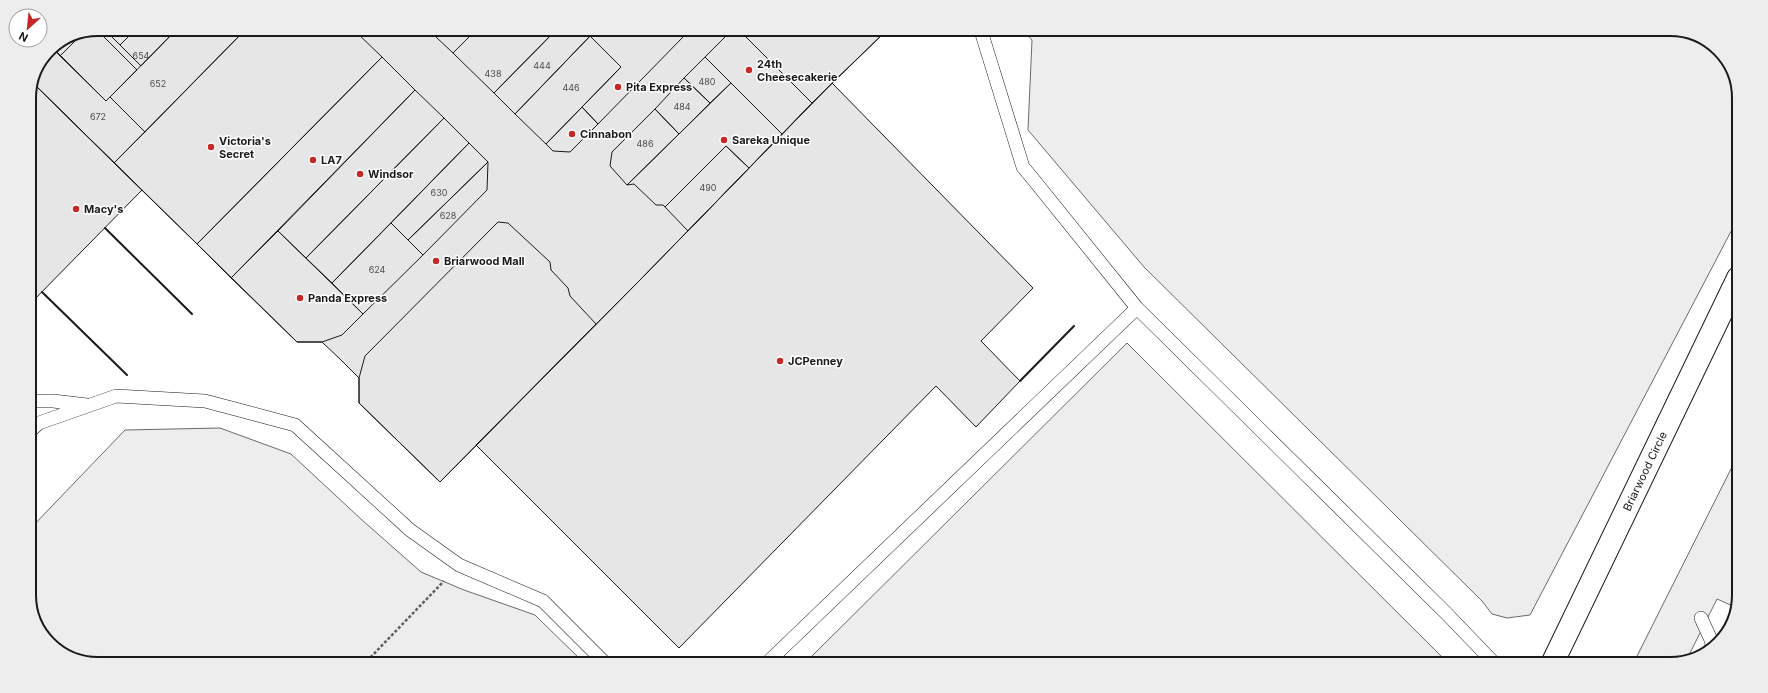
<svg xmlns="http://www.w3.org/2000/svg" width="1768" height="693" viewBox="0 0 1768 693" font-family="Inter,sans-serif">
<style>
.built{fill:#ededed;stroke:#6a6a6a}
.building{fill:#e6e6e6;stroke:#1a1a1a}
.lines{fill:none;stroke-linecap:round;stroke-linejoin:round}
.service-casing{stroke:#1a1a1a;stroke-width:14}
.minor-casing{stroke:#1a1a1a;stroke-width:24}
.path{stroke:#5f5f5f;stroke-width:2.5;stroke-dasharray:3 2;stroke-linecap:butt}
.service{stroke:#fff;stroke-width:13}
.minor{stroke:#fff;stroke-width:22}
.wall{stroke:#1a1a1a;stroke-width:2}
.poi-dot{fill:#c62828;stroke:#fff;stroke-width:1.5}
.labels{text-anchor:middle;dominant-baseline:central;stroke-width:3;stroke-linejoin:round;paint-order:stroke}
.number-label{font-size:9px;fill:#4d4d4d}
.poi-label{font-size:11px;font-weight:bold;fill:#1a1a1a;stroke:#fff;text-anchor:start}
.street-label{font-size:11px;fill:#1a1a1a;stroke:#fff}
.rim{fill:none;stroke:#1a1a1a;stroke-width:2}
</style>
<rect width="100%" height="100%" fill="#fff"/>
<path class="built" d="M 1024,31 L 1692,33 L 1725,56 L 1739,93 L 1738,218 L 1530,615 L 1507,618 L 1492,614 L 1482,601 L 1144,267 L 1028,130 L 1032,40 Z
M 1127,343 L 1448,663 L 806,662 Z
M 220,428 L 291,454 L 362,520 L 421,572 L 464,590 L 535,615 L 582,661 L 76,660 L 43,637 L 29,600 L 29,530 L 125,430 Z
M 1736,459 L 1735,607 L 1717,599 L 1687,659 L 1670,664 L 1633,664 Z"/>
<path class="building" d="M 96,29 L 137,70 L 106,101 L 60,56 L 84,32 Z
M 98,29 L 886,31 L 832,83 L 640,280 L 440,482 L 359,403 L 359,378 L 341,360 L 322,342 L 297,342 L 34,84 L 49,49 L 72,34 Z
M 104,29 L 136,29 L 120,45 Z
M 136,29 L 177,29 L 141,66 L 120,45 Z
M 177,29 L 246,29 L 145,132 L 110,97 Z
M 246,29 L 354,30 L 382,57 L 197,244 L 114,163 Z
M 429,30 L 443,30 L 436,37 Z
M 443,30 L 476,30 L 453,53 L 436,37 Z
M 476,30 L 556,30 L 494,93 L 453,53 Z
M 556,30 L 596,30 L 515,114 L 494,93 Z
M 596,30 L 680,30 L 685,35 L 598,124 L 582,107 L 621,67 L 590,36 Z
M 732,30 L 740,31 L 812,103 L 782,134 L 705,57 Z
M 740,31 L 886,31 L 812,103 Z
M 84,32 L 76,40 L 71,35 L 72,34 Z
M 71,35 L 76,40 L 60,56 L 52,47 Z
M 590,36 L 621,67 L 546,144 L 515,114 Z
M 52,47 L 106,101 L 110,97 L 145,132 L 114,163 L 34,84 L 49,49 Z
M 382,57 L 415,90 L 231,278 L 197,244 Z
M 705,57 L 731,83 L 710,103 L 684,78 Z
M 684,78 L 710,103 L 679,134 L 655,109 Z
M 731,83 L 782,134 L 749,168 L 726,146 L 665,207 L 663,205 L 656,205 L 634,184 L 627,185 Z
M 832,83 L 1033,288 L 981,341 L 1020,381 L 976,427 L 936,386 L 679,648 L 476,445 L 640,280 Z
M 34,84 L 142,190 L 29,305 L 29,94 Z
M 415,90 L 444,118 L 306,258 L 278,231 Z
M 582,107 L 598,124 L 570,152 L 553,151 L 546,144 Z
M 655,109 L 679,134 L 627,185 L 610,166 L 612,152 Z
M 444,118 L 469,143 L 332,283 L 306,258 Z
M 469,143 L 488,162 L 408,240 L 391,223 Z
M 726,146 L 749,168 L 688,231 L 665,207 Z
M 488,162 L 487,190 L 423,255 L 408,240 Z
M 498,222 L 508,223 L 550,262 L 551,270 L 568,288 L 570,296 L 596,324 L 440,482 L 359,403 L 359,378 L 365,356 Z
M 391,223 L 423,255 L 363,314 L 332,283 Z
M 278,231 L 363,314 L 342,335 L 322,342 L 297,342 L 231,278 Z"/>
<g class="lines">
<defs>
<path id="service" d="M 981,31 L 1023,167 L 1033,179 L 1137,308 L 1447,614 L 1495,664
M 29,401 L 53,401 L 87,405
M 29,432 L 39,423 L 116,396 L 205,401 L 295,425 L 410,530 L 459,565 L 543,601 L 603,661
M 1701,618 L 1712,642 L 1711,650
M 768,662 L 1137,308"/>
<g id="minor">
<path id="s1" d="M 1552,664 L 1738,278"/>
</g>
</defs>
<use href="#service" class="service-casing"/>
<use href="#minor" class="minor-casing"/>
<path class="path" d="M 367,661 L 444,581"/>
<use href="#service" class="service"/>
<use href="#minor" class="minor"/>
<path class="wall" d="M 105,228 L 192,314
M 42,292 L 127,375
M 1020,381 L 1074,326"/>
</g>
<g class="poi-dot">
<circle cx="749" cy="70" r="4"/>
<circle cx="618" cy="87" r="4"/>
<circle cx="572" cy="134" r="4"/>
<circle cx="724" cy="140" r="4"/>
<circle cx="211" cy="147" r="4"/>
<circle cx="313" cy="160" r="4"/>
<circle cx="360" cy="174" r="4"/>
<circle cx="76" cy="209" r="4"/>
<circle cx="436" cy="261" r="4"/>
<circle cx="300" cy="298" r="4"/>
<circle cx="780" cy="361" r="4"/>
</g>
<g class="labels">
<g class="number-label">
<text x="141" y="55">654</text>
<text x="542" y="65">444</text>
<text x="493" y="73">438</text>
<text x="707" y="81">480</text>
<text x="158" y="83">652</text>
<text x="571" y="87">446</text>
<text x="682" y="106">484</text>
<text x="98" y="116">672</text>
<text x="645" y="143">486</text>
<text x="708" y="187">490</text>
<text x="439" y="192">630</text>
<text x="448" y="215">628</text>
<text x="377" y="269">624</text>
</g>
<g class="poi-label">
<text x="757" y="64">24th<tspan x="757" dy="13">Cheesecakerie</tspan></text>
<text x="626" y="87">Pita Express</text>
<text x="580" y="134">Cinnabon</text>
<text x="732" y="140">Sareka Unique</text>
<text x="219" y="141">Victoria's<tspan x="219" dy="13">Secret</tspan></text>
<text x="321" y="160">LA7</text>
<text x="368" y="174">Windsor</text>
<text x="84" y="209">Macy's</text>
<text x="444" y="261">Briarwood Mall</text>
<text x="308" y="298">Panda Express</text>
<text x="788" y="361">JCPenney</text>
</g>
<g class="street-label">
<text stroke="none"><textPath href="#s1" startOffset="214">Briarwood Circle</textPath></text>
</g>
</g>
<path d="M0 0H1768V693H0ZM98 36H1670A62 62 0 0 1 1732 98V595A62 62 0 0 1 1670 657H98A62 62 0 0 1 36 595V98A62 62 0 0 1 98 36Z" fill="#ededed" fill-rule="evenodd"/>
<path class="rim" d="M98 36H1670A62 62 0 0 1 1732 98V595A62 62 0 0 1 1670 657H98A62 62 0 0 1 36 595V98A62 62 0 0 1 98 36Z"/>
<g transform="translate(28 28) rotate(207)"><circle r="19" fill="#ffffff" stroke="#a3a3a3"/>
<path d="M0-3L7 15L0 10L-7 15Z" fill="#c62828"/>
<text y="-6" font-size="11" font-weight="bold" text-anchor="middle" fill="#1a1a1a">N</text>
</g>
</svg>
